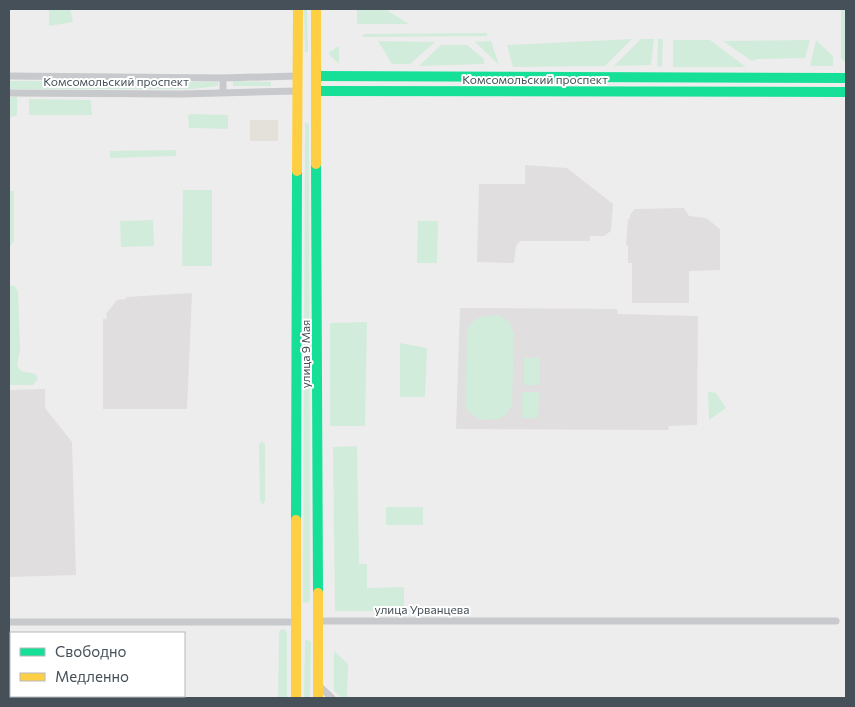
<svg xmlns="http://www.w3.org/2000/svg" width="855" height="707" viewBox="0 0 855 707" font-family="Commissioner,sans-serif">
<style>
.commercial{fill:#e4e0da}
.education{fill:#e0dede}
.green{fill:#d2ecdb}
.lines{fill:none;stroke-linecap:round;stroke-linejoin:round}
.street{stroke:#c7c9cc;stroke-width:7}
.fast{stroke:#16e098;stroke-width:10}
.slow{stroke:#ffcf43;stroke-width:10}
.labels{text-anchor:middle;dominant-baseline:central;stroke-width:4;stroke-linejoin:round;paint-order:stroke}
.street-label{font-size:12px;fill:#465058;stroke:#fff}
</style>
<rect width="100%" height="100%" fill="#eeeded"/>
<path class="commercial" d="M 250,120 L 278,120 L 278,141 L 250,141 Z"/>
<path class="education" d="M 525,165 L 567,168 L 613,204 L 611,231 L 604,236 L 590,236 L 590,241 L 520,241 L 516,246 L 514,263 L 477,262 L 479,184 L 525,184 Z
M 684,208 L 689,216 L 706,218 L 720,229 L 720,270 L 689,271 L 689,303 L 632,303 L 632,263 L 628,263 L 628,245 L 626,245 L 628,219 L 630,219 L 630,215 L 635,209 Z
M 192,293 L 187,409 L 103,409 L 103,319 L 107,319 L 106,314 L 117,300 L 126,299 L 126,297 Z
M 460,308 L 617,309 L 618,314 L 698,316 L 697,425 L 669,426 L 668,430 L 456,429 Z
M 45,389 L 45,408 L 72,442 L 76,575 L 9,577 L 9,390 Z"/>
<path class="green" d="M 49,9 L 70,9 L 73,22 L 49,26 Z
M 304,9 L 307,9 L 308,52 L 305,52 Z
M 357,9 L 385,9 L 409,24 L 357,24 Z
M 841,9 L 846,9 L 846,63 L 841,58 Z
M 487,33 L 487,36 L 363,37 L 363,34 Z
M 632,39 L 605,66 L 513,67 L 507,45 Z
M 641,39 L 654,39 L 651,65 L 614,66 Z
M 658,39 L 663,39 L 662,67 L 657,66 Z
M 673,40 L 710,40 L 746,67 L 673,67 Z
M 810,40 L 805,58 L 757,59 L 752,61 L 723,41 Z
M 816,40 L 833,56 L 833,66 L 810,66 Z
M 378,41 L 435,42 L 410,64 L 392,64 Z
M 491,41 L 499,65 L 475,42 Z
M 441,45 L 467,45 L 484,59 L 484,64 L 419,66 Z
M 339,46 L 339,64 L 328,53 Z
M 9,81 L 218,82 L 218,86 L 192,89 L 9,89 Z
M 233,81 L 271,82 L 271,86 L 233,86 Z
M 9,97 L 17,97 L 17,115 L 9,118 Z
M 29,99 L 91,100 L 92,115 L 29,115 Z
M 190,114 L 228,115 L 228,129 L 189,128 L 188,115 Z
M 305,122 L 309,124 L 310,600 L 308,603 L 303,602 Z
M 176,150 L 176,156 L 110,158 L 110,151 Z
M 183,190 L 212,190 L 212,266 L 182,266 Z
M 9,191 L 14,191 L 14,241 L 9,248 Z
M 153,220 L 154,246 L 121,247 L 120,221 Z
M 418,221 L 438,221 L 437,263 L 417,263 Z
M 9,285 L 15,286 L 18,292 L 20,350 L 17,366 L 21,371 L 36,374 L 38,379 L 33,385 L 9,385 Z
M 498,315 L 509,322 L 514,334 L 512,406 L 504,416 L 498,419 L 480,420 L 470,413 L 466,408 L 465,402 L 467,330 C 474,316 484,316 498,315 Z
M 367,322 L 365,426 L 330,426 L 330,323 Z
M 400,343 L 427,348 L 425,397 L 400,397 Z
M 524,358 L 540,358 L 540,385 L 524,385 Z
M 522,392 L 539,392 L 538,418 L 522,418 Z
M 708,392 L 716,393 L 726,408 L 709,420 Z
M 261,441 L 265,444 L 265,501 L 263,505 L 260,501 L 259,445 Z
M 357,446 L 359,564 L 367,564 L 367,588 L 404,587 L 404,611 L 335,611 L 333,447 Z
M 386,507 L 423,507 L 423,525 L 386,525 Z
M 284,629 L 287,633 L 287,698 L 278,698 L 279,634 L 280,630 Z
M 305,640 L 308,640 L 311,642 L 310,698 L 304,698 Z
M 334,651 L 348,664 L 347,698 L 342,698 L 334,691 Z"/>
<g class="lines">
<path class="street" d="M 9,76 L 223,78 L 297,76
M 223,78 L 223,93
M 9,93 L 182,94 L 297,91
M 318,621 L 836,621
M 9,622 L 296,622
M 318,685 L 332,698"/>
<path class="fast" d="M 316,76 L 846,78
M 316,91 L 846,92
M 316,164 L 318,593
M 296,520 L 297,171"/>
<path class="slow" d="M 316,9 L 316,164
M 297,171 L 298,9
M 296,520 L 296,698
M 318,593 L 318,698"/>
</g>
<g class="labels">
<g class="street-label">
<text x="535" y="79">Комсомольский проспект</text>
<text x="116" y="81">Комсомольский проспект</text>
<text transform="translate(305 354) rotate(-90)">улица 9 Мая</text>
<text x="422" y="609">улица Урванцева</text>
</g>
</g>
<rect width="855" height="707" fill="none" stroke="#465058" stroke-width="20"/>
<rect x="10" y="632" width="175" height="65" fill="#ffffff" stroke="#b5b9bc"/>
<rect x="20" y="648" width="25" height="8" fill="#16e098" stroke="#b5b9bc"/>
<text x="55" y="657" font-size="15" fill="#465058">Свободно</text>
<rect x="20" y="673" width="25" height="8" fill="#ffcf43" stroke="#b5b9bc"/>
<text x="55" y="682" font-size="15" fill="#465058">Медленно</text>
</svg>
